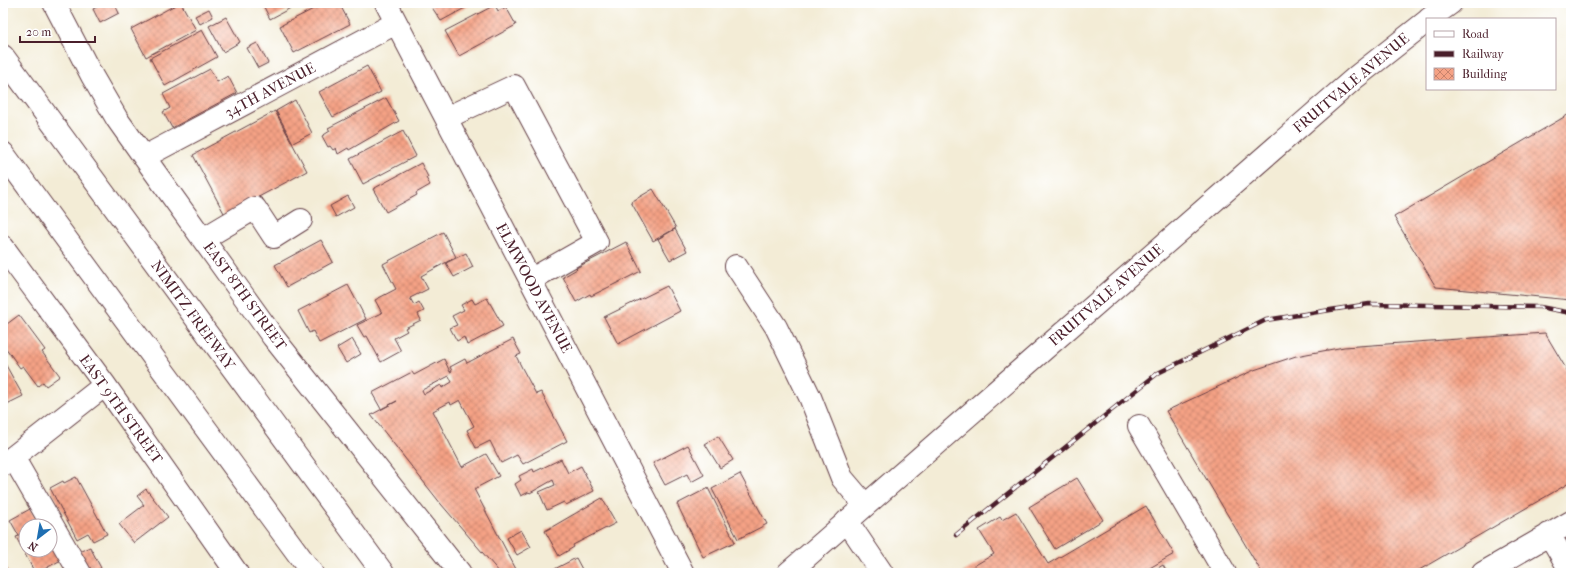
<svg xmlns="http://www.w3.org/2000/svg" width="1574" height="576" viewBox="0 0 1574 576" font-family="'IM FELL French Canon',serif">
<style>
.building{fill:url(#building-cross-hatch);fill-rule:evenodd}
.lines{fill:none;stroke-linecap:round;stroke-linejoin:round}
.minor-casing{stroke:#633e45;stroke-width:24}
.major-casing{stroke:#633e45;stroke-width:24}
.highway-casing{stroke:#633e45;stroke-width:24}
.minor{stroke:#fff;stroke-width:22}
.major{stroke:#fff;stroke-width:22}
.highway{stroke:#fff;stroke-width:22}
.rail-casing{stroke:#4a1f2b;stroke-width:4.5}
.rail{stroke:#fff;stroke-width:3;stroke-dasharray:9;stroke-linecap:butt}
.labels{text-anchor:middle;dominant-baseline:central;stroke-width:3.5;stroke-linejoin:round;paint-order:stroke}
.street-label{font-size:15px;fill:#4a1f2b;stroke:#fff}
</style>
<defs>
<pattern id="building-cross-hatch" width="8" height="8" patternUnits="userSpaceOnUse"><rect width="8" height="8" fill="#f5a285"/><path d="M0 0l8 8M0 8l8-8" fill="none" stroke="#c8836d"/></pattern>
</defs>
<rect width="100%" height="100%" fill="#fff"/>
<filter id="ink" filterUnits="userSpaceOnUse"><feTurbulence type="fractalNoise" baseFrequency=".025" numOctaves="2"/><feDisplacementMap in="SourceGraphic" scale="8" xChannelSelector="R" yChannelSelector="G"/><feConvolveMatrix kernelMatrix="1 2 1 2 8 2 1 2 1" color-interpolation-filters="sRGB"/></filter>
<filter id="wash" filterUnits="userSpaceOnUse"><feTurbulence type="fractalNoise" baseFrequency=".012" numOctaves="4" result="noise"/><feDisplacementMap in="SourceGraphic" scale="16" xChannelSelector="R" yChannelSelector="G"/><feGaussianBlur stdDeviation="0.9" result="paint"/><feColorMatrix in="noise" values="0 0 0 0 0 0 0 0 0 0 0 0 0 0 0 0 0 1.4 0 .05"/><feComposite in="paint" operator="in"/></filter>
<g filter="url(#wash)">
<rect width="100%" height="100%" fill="#f3ecd6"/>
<g id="blocks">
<path class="building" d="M 104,3 L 114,3 L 119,13 L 100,23 L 93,9 Z
M 179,3 L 181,3 L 196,30 L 146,57 L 131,29 Z
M 262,3 L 300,3 L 270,19 Z
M 325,3 L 339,3 L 350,24 L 294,53 L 280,26 Z
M 429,3 L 474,3 L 441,21 Z
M 495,5 L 498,11 L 506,7 L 516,25 L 459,56 L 445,31 Z
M 209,9 L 213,17 L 200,24 L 195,16 Z
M 226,17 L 240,42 L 223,52 L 209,26 Z
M 202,30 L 217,57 L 165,86 L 150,58 Z
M 257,43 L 268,63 L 258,68 L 247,48 Z
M 367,66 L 381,92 L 333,117 L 319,92 Z
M 210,69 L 217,82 L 228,76 L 237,93 L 172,128 L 163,112 L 170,108 L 163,94 Z
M 386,98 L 399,121 L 349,150 L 348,148 L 338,154 L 336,148 L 333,150 L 330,146 L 328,147 L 322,136 L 330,131 L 328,128 Z
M 295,100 L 312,133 L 293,143 L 276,111 Z
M 275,111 L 307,171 L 225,215 L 193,155 Z
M 1571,113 L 1571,300 L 1436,287 L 1394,217 Z
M 403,131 L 416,156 L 363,184 L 350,159 Z
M 421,163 L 428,177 L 426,178 L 430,185 L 416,193 L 417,195 L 386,212 L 373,189 Z
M 653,189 L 676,228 L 653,241 L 631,202 Z
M 348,196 L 354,207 L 336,217 L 330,206 Z
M 675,229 L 687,251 L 670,260 L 658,239 Z
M 443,232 L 456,257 L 421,276 L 428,289 L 410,298 L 414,305 L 419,302 L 424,311 L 418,314 L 421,320 L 405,328 L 407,331 L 394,338 L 401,351 L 381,362 L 367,336 L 364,337 L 357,325 L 382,313 L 375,300 L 396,289 L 383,264 Z
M 321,240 L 333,262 L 287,287 L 275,265 Z
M 626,242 L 641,271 L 591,296 L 590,294 L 576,302 L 563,277 L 577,269 L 576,268 Z
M 466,253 L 473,267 L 454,277 L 446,263 Z
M 348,285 L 366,319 L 319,343 L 313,331 L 309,333 L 298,311 Z
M 667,286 L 680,311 L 618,344 L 604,317 Z
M 487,298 L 503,326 L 467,345 L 464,337 L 457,341 L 450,328 L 457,325 L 452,316 L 464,310 L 461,305 L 472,299 L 475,304 Z
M 19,315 L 45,350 L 42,352 L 60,376 L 46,386 L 43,382 L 38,386 L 23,366 L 20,368 L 3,344 L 3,327 Z
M 1545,333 L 1571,377 L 1571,482 L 1414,573 L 1262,573 L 1166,411 L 1254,370 L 1296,356 L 1344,347 Z
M 352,339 L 361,354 L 346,363 L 337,348 Z
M 513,339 L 521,354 L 516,356 L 522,368 L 536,394 L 541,392 L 567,441 L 523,464 L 517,455 L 501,463 L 490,441 L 476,448 L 467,430 L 474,426 L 460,400 L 451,405 L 450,402 L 433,411 L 462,467 L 486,454 L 499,476 L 474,489 L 518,573 L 500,573 L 441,504 L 371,415 L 397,401 L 381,409 L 372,393 L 412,372 L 414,375 L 444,359 L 450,372 L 452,371 L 450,367 L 465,359 L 467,363 ZM 449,376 L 452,382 L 442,388 L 441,385 L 424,394 L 422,390 Z
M 3,360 L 23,396 L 3,406 Z
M 718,436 L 733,460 L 720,468 L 705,444 Z
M 688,445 L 704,475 L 691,482 L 687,474 L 665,485 L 653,463 Z
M 561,459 L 568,473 L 581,466 L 594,491 L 566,505 L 564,502 L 547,510 L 539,492 L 555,485 L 553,480 L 530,493 L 529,492 L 521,496 L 515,484 L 521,480 L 519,476 L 533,469 L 534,472 Z
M 740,474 L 767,524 L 738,539 L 712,489 Z
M 76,477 L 107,534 L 93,541 L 88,533 L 77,539 L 50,488 L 63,481 L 64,483 Z
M 1077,478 L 1103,520 L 1055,549 L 1029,507 Z
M 708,488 L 735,542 L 703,557 L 677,504 Z
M 146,489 L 168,517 L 134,543 L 119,524 L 144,505 L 137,496 Z
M 602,498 L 616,523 L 573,545 L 574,547 L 559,556 L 545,531 Z
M 1146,506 L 1174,554 L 1141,573 L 962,573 L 994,554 L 979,530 L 1000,517 L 1002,520 L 1016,512 L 1048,564 Z
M 30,509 L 40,526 L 26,526 L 26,550 L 50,550 L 50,539 L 61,560 L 37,573 L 35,573 L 16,537 L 19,536 L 10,520 Z
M 521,530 L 531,547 L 517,555 L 507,538 Z
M 90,547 L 101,568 L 91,573 L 79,552 Z
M 576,558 L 584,573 L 547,573 Z
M 3,562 L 9,573 L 3,573 Z
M 1163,565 L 1167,573 L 1150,573 Z"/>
</g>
</g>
<g filter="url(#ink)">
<use href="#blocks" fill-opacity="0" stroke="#633e45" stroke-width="1"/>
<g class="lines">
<defs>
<path id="minor" d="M 54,3 L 92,76 L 117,119 L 144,157 L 273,337 L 460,573
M 386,3 L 683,573
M 446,118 L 514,86 L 597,242 L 530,280
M 144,157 L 396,23
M 203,239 L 255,208 L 274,237 L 301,220
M 3,247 L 105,385 L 237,573
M 736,266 L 776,327 L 810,397 L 842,478 L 865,505
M 1139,426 L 1225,573
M 13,457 L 80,573
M 3,465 L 105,385
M 847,521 L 882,573
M 1549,534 L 1571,572
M 1483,573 L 1571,522"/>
<path id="major" d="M 1429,19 L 1451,3
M 788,573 L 1356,77 L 1427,21"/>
<path id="highway" d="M 3,56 L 383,573
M 3,153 L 312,573"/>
</defs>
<use href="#minor" class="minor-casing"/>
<use href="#major" class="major-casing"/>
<use href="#highway" class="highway-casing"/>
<use href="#minor" class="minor"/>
<use href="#major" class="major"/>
<use href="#highway" class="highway"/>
<defs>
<path id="rail" d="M 956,535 L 1158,373 L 1266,320 L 1369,304 L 1540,307 L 1571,313"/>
</defs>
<use href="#rail" class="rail-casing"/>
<use href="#rail" class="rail"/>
</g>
</g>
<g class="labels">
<g class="street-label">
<text transform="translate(1351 83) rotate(-40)">FRUITVALE AVENUE</text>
<text transform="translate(270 90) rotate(-28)">34TH AVENUE</text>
<text transform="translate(534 288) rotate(62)">ELMWOOD AVENUE</text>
<text transform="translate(1106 295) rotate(-41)">FRUITVALE AVENUE</text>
<text transform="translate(245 296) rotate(54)">EAST 8TH STREET</text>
<text transform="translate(193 315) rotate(54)">NIMITZ FREEWAY</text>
<text transform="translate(121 409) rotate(54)">EAST 9TH STREET</text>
</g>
</g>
<rect width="1574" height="576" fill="none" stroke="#fff" stroke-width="16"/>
<rect x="1426" y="18" width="130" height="72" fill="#ffffff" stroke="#b7a5aa"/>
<rect x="1434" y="31" width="20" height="6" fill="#ffffff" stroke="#b7a5aa"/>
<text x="1462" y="38" font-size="12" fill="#4a1f2b">Road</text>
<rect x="1434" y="51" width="20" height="6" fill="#4a1f2b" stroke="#b7a5aa"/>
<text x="1462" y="58" font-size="12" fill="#4a1f2b">Railway</text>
<rect x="1434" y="68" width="20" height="12" fill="url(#building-cross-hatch)" stroke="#b7a5aa"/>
<text x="1462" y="78" font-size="12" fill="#4a1f2b">Building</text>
<g transform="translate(38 538) rotate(211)"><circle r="19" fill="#ffffff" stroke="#b7a5aa"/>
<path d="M0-3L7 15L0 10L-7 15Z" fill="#1f6fb2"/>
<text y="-6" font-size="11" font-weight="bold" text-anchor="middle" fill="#4a1f2b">N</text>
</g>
<path d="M20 36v6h75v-6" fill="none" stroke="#4a1f2b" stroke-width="2"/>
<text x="26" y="36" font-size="12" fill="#4a1f2b" stroke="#ffffff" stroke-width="3" paint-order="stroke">20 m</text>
</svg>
